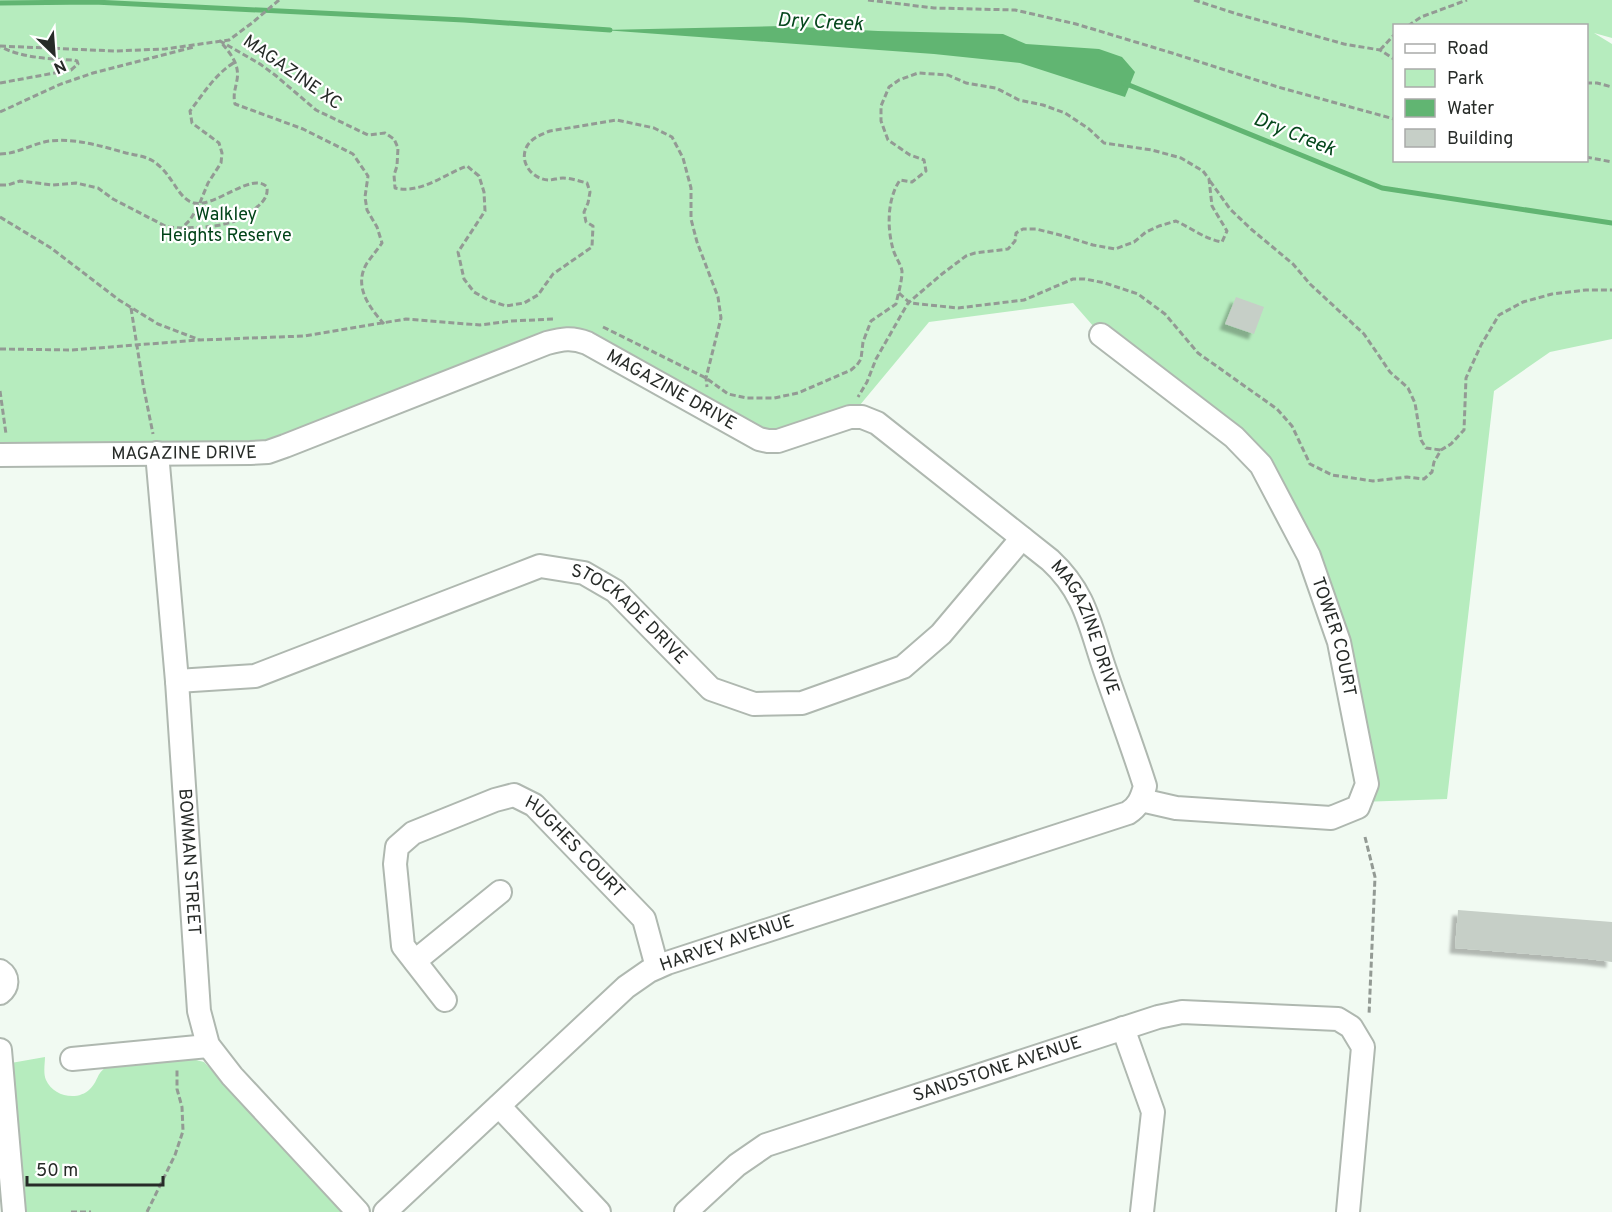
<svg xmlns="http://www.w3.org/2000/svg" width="1612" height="1212" viewBox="0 0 1612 1212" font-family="Overpass,sans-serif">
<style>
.green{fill:#b6ecbe;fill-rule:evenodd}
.water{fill:#61b572}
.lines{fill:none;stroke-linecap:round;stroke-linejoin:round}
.stream{stroke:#61b572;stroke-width:5}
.building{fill:#c6cfc7;filter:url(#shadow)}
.minor-casing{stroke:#afb8b0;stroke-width:26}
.path{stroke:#939a94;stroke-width:3;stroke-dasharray:6 3;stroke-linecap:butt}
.minor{stroke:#fff;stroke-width:22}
.labels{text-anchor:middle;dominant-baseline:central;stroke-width:4.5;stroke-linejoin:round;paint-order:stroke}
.street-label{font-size:18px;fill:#272b28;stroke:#fff}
.park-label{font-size:18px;fill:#004318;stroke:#fff}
.water-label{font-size:20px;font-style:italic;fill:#05471c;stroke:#fff}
</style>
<defs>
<filter id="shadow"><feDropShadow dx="-5.5" dy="5.5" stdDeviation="1.5" flood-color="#0004"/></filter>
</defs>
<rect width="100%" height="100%" fill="#f1faf2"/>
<path class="green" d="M 0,0 L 1612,0 L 1612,38 L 1594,33 L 1612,44 L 1612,339 L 1550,352 L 1494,391 L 1447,799 L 1360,802 L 1317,577 L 1234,437 L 1101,335 L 1073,303 L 929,322 L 850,417 L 768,441 L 574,339 L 268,452 L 0,458 ZM 1394,26 L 1586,26 L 1586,160 L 1394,160 Z
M 45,1057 C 45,1063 43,1073 46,1080 C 53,1096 77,1102 90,1089 C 100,1079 95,1073 110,1065 L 184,1057 L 204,1062 L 344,1212 L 23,1212 L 11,1063 Z"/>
<path class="water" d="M 782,26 L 878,31 L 1003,34 L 1026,44 L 1099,49 L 1122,57 L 1135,72 L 1125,97 L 1020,63 L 934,54 L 603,30 Z"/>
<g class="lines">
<path class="stream" d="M 0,3 L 94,2 L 464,20 L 610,30
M 1124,83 L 1382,188 L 1612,223"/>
</g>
<path class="building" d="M 1236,297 L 1264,307 L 1254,334 L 1225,324 Z
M 1458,910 L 1612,922 L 1612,962 L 1588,959 L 1455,948 Z"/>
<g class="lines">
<defs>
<g id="minor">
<path id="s1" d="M 1101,335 L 1234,437 L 1261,465 L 1309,556 L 1339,642 L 1367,784 L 1358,807 L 1331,818 L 1176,808 L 1141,800"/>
<path id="s2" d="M 157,453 L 177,681 L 199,1011 L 208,1045 L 232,1076 L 358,1212"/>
<path id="s3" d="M 0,455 L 250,453 L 268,452 L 285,446 L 547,343 C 562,339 572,337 587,343 L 759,439 L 768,441 L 778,441 L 850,417 L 862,417 L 877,423 L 1050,560 C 1087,594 1090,628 1106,673 C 1119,711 1133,748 1145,786 C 1142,798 1138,807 1128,813 L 667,963 L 649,971 L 626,987 L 385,1212"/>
<path id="s4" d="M 177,681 L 255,676 L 540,566 L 584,573 L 615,591 L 711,689 L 754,704 L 802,703 L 903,667 L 941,634 L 1022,538"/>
<path d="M 415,961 L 500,892"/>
<path d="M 0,971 C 9,977 8,987 0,993"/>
<path id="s5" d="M 445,1000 L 403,946 L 395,864 L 397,847 L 413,833 L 495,800 L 514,795 L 534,805 L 644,919 L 657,967"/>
<path d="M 1123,1028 L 1153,1112 L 1142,1212"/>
<path d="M 0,1050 L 14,1212"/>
<path d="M 72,1059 L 208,1046"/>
<path d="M 499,1106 L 599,1212"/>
<path id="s6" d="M 686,1212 L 737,1165 L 766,1145 L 1158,1017 L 1182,1012 L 1338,1019 L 1351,1027 L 1363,1047 L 1348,1212"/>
</g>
</defs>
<use href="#minor" class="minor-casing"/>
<path class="path" d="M 868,0 L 934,8 L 1015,10 L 1076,24 L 1172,53 L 1278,87 L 1394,119
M 1194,0 L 1237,14 L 1344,44 L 1380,50 L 1394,59
M 1408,26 L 1421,17 L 1467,0
M 0,46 L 115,51 L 165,49 L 229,40 L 252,23 L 279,0
M 1380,50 L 1394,35
M 0,83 L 71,70 L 78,64 L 77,61 L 74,60 C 50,59 23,58 1,47
M 1586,83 L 1597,83 L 1612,87
M 0,112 L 61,84 L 93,73 L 194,47
M 0,154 C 17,154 32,144 49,141 C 76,138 101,146 126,153 C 135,155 145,156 153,161 C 159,165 165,171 169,177 C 176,186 182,200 194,203 C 215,208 252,171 267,187 C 268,196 264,201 257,207 C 236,227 210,227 183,228
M 1586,157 L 1612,162
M 1210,181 L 1230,209 L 1251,229 L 1293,264 L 1310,284 L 1364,334 L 1390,372 L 1408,388 L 1415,403 L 1421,440 L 1426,448 L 1441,450
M 0,185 L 8,185 L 20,181 L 53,185 L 76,183 L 98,188 L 113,199 L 167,227 L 182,228 L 190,220 L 199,205 L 208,183 L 221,163 L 222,153 L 219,143 L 192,123 L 190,111 C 204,93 215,74 235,62
M 0,217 L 51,248 L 119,300 L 158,324 L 200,340 L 304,336 L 406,319 L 480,325 L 511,321 L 554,319
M 899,293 L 910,303 L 958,308 L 1024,300 L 1073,279 L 1085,279 L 1105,283 L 1138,294 L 1165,314 L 1198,353 L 1277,409 L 1292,426 L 1310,464 L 1332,475 L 1373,481 L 1407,477 L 1424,479 L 1432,472 L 1434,462 L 1441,450 L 1451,444 L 1464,430 L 1466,378 L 1481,345 L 1499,315 L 1523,302 L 1552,294 L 1586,290 L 1612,290
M 131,308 L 143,384 L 153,434
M 384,324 C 369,307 353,286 367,263 C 372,256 377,250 382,243 L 377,227 L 367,210 L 365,197 L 368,176 L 353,154 L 303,129 L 235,104 C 233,94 235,91 237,80 C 240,64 230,53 220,41 L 260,64 L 275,75 L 316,110 L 368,135 L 385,133 L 394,139 L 398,148 L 397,166 L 394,175 L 395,188 C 421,194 443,175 467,166 L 479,176 L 484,192 L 485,211 L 458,252 L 464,279 L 474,292 L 488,300 L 506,306 L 524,303 L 538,295 L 553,274 L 592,247 L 593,226 L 586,222 L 584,212 L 588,203 L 590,192 L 587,183 C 579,181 570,178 563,178 C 558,178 553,180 549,180 C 535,180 521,166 525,151 C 528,140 539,135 550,131 L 617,120 L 654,128 L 672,137 L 683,158 L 691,188 L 691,219 L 697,242 L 718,297 L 721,318 L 706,378 L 707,387
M 603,327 L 706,378 L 728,394 L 747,398 L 774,398 L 798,393 L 851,370 L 857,365 L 861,359 L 863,342 L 871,321 L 896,304 C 898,294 902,282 902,271 C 901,264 895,257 893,249 C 887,228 887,199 900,180 L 912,182 L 926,171 L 924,160 L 910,155 L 888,140 L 881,121 L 881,106 L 889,87 L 899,80 L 918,73 L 948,75 L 966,83 L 996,88 L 1019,100 L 1043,105 L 1065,113 L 1089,129 L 1104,143 L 1152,150 L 1181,158 L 1203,171 L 1209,179 L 1212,206 L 1227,231 L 1222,242 C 1205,239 1191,228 1176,221 L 1159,226 L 1146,232 L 1134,242 L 1115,249 L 1093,245 L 1064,236 L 1036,229 L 1023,229 L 1016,233 L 1015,241 L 1008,249 L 975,253 L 966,256 L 942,274 L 908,303 L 876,359 L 867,382 L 858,397
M 0,349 L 72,350 L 199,340
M 0,391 L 6,434
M 1365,837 L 1375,877 L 1369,1015
M 71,1212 L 91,1212
M 147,1212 L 175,1155 L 183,1131 L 182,1107 L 177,1089 L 177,1069"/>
<use href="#minor" class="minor"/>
</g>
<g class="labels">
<g class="street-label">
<text transform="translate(292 73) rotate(35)">MAGAZINE XC</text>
<text stroke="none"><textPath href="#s3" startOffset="705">MAGAZINE DRIVE</textPath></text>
<text stroke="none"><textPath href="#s3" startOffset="184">MAGAZINE DRIVE</textPath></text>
<text stroke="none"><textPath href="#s4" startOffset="489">STOCKADE DRIVE</textPath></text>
<text stroke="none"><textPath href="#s3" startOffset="1227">MAGAZINE DRIVE</textPath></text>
<text stroke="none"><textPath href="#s1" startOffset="394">TOWER COURT</textPath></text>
<text stroke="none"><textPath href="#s5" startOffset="378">HUGHES COURT</textPath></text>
<text stroke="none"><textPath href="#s2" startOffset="410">BOWMAN STREET</textPath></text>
<text transform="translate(727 944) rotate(-19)">HARVEY AVENUE</text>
<text stroke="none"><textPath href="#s6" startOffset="348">SANDSTONE AVENUE</textPath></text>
</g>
<g class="park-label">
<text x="226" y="215">Walkley<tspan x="226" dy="21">Heights Reserve</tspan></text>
</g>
<g class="water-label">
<text transform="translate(820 23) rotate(3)">Dry Creek</text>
<text transform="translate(1294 135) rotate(22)">Dry Creek</text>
</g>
</g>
<rect x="1393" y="24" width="195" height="138" fill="#ffffff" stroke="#a9aaa9" stroke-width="1.5"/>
<rect x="1405" y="44" width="30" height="9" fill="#ffffff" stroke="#a9aaa9" stroke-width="1.5"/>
<text x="1447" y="54" font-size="18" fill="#272b28">Road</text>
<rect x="1405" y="69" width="30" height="18" fill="#b6ecbe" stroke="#a9aaa9" stroke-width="1.5"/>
<text x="1447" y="84" font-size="18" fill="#272b28">Park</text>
<rect x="1405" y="99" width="30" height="18" fill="#61b572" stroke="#a9aaa9" stroke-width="1.5"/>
<text x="1447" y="114" font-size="18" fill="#272b28">Water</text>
<rect x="1405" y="129" width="30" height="18" fill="#c6cfc7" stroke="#a9aaa9" stroke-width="1.5"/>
<text x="1447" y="144" font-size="18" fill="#272b28">Building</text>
<g transform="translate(54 54) rotate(155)" stroke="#ffffff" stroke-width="4.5" paint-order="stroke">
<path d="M0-4.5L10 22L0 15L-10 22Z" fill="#272b28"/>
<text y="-9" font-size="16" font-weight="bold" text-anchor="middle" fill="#272b28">N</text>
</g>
<path d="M27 1176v9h136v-9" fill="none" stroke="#272b28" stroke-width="3"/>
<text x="36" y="1176" font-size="18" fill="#272b28" stroke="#ffffff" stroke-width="4.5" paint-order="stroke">50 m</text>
</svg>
